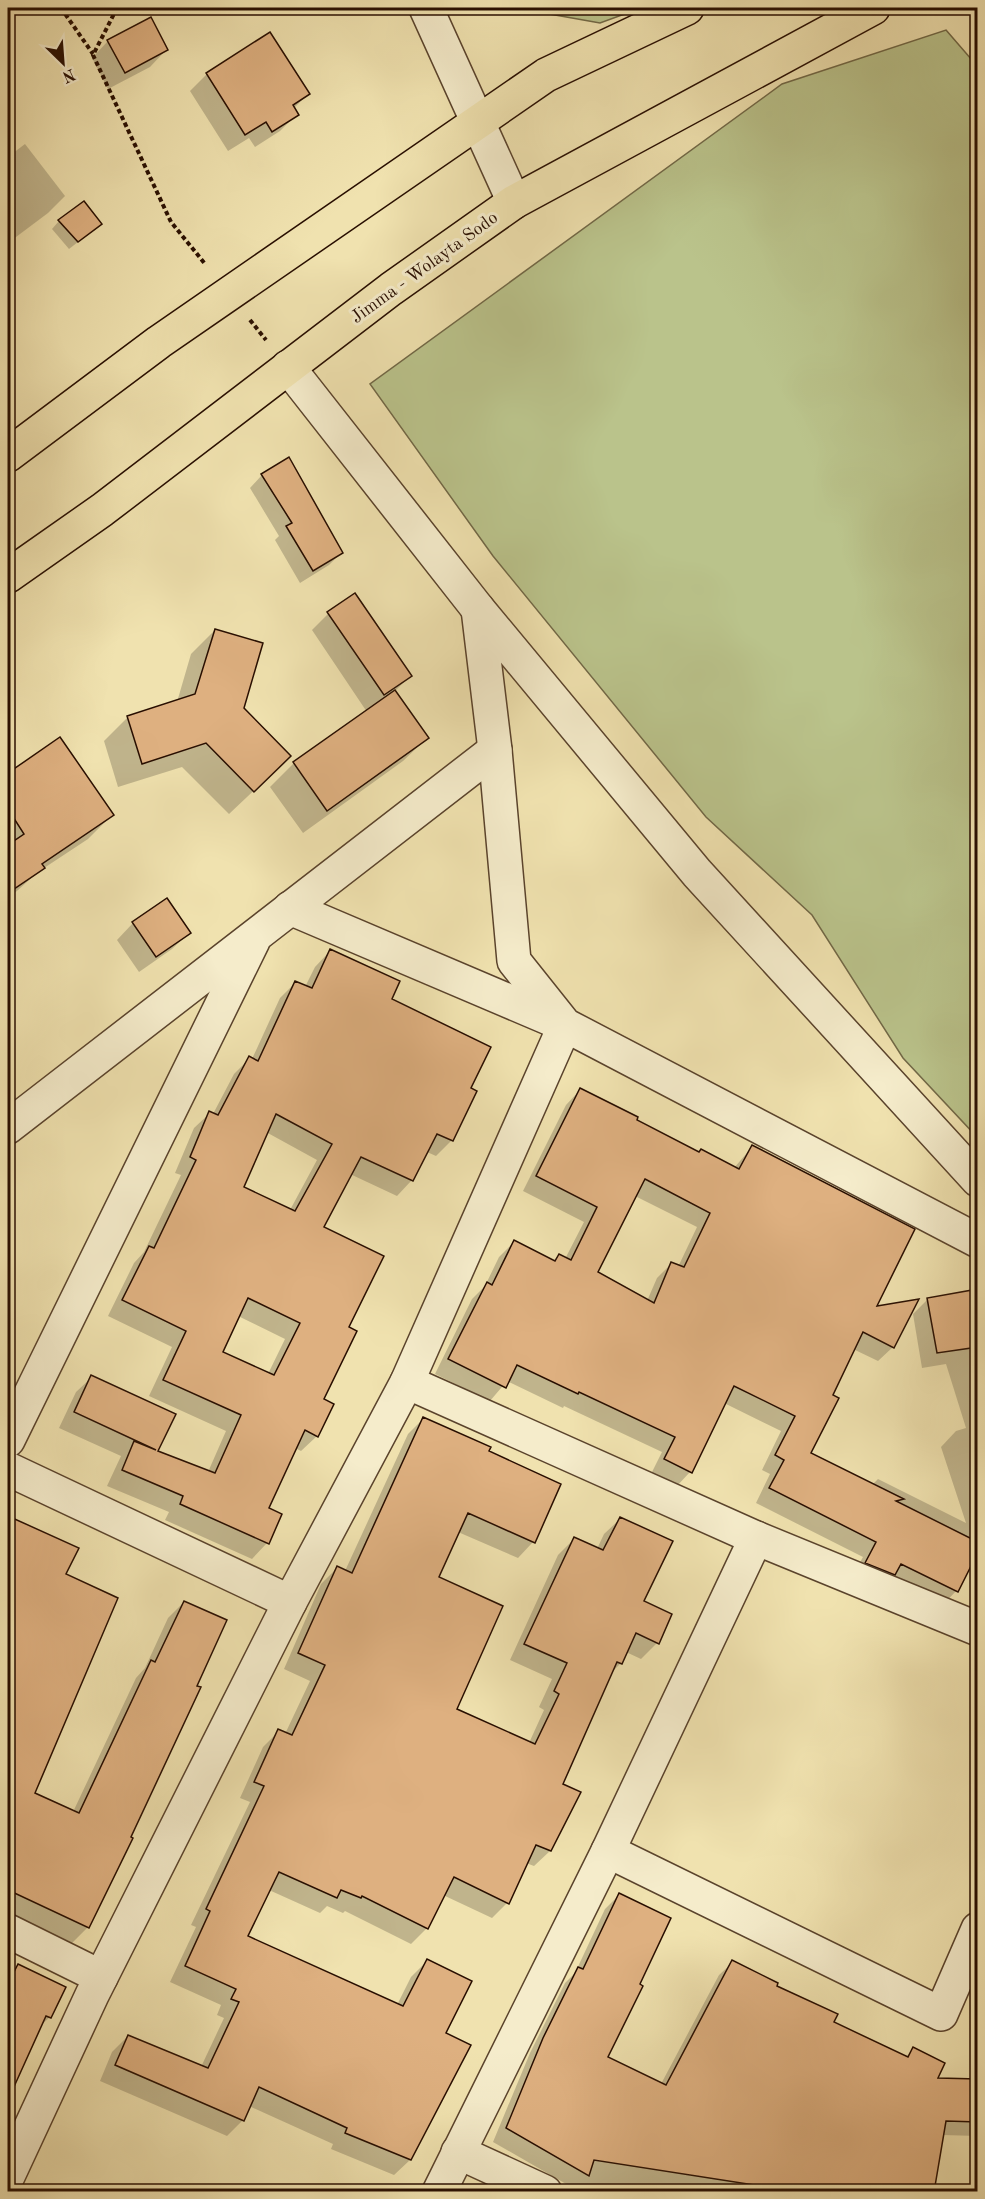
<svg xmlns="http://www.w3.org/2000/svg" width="985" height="2199" viewBox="0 0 985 2199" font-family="'Old Standard TT',serif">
<rect width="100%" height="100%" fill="#f0e2af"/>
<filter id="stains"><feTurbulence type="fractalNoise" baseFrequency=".00333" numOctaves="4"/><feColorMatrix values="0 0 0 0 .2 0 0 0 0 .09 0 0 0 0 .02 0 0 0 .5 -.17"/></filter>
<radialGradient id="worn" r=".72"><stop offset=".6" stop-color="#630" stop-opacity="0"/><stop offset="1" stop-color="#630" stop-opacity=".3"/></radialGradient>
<g fill="#bac38b" stroke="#716846" stroke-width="1.5">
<polygon points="540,8 641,8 600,23 544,13"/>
<polygon points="946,30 978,67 977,1137 903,1058 812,915 706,817 493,556 370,384 782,84"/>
</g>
<g fill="#0003" fill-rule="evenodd">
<polygon points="270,34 308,94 293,109 297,114 280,131 255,147 249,138 228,151 190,91 207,74"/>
<polygon points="108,41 166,50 150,67 108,89 92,58"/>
<polygon points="25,144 65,196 48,213 8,243 8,157"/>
<polygon points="59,221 92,231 69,249 52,229"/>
<polygon points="262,475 341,553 329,565 300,583 275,540 279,536 250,488"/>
<polygon points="355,595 410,676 395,691 427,738 403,761 303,833 270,787 294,763 367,712 312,630 328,614"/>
<polygon points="215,630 265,780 229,814 182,767 118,787 104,741 128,717 177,702 191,654"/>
<polygon points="60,739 112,815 88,839 38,872 8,899 8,776"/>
<polygon points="133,923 189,933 172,949 139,972 117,940"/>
<path d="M 330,951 L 390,1000 L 469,1088 L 452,1140 L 436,1156 L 427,1152 L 412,1180 L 397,1196 L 350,1174 L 322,1228 L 347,1328 L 322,1400 L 317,1436 L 301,1451 L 295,1448 L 267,1508 L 267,1543 L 252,1559 L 165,1520 L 169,1512 L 107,1486 L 121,1456 L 59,1428 L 76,1392 L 92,1377 L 174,1415 L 156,1452 L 208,1472 L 226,1431 L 149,1396 L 172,1347 L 108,1316 L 134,1263 L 144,1252 L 181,1175 L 175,1173 L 194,1128 L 210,1113 L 213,1114 L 234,1074 L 250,1058 L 252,1059 L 280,998 L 296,982 L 305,987 L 315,967 ZM 266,1132 L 317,1160 L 290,1210 L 242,1188 ZM 238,1316 L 285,1339 L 268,1374 L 221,1352 Z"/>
<path d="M 580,1090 L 698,1154 L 734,1168 L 752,1147 L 874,1308 L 893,1347 L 878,1361 L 853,1349 L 831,1396 L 809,1453 L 872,1485 L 878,1479 L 966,1523 L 941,1447 L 956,1431 L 966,1428 L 946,1364 L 922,1368 L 913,1314 L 928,1299 L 978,1290 L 978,1549 L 956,1591 L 942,1606 L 852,1577 L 863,1557 L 756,1503 L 770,1474 L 762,1470 L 781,1431 L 724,1403 L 690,1472 L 676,1487 L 651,1474 L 662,1452 L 564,1406 L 563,1408 L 507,1381 L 490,1401 L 435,1374 L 472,1299 L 485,1286 L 499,1257 L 514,1242 L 553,1261 L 559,1255 L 565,1259 L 584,1222 L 523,1191 L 566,1105 ZM 635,1196 L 697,1227 L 678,1267 L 671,1264 L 657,1278 L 647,1301 L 596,1273 Z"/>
<polygon points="8,1325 14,1328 8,1341"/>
<polygon points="424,1418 487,1452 560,1485 533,1542 518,1558 458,1532 437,1578 455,1710 529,1743 544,1710 539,1707 552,1679 510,1660 558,1555 574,1539 597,1549 604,1534 620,1519 642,1602 657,1643 641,1659 626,1652 621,1663 611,1673 561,1785 550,1851 534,1866 526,1863 507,1903 492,1918 443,1895 427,1928 411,1944 345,1911 343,1913 327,1906 320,1913 269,1890 246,1937 397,2005 411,1977 427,1961 444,2033 410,2160 394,2175 331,2149 333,2144 249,2106 243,2120 227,2136 100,2081 112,2052 128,2036 201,2067 224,2018 217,2015 221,2005 170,1982 196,1927 191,1925 250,1802 240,1798 263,1747 279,1731 285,1734 310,1681 284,1669 321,1584 337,1568 345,1571 408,1434"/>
<polygon points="8,1516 77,1549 64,1574 33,1794 73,1812 136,1678 145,1668 168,1618 184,1602 129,1838 131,1839 87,1928 72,1943 8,1912"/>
<polygon points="619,1895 606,2058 661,2084 719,1975 733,1962 832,2023 905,2058 913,2049 936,2079 978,2081 978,2136 942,2135 933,2186 950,2192 580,2192 493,2142 530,2053 565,1983 575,1973 605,1909"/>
<polygon points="18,1965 50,2017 39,2027 10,2077 8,1976"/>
<polygon points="374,2185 388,2192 368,2192"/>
</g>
<g fill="#deb080" stroke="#280e00" stroke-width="1.5" fill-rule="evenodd">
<polygon points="151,17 168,50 125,73 107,40"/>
<polygon points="270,32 310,94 293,105 299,115 272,132 266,122 245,135 206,73"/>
<polygon points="84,201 102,224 78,242 58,220"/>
<polygon points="289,457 343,553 313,571 286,526 292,523 261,474"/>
<polygon points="355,593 412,676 384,695 327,612"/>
<polygon points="215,629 263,643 244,708 291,756 254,792 206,743 142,764 127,716 195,694"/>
<polygon points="395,690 429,738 327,811 293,762"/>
<polygon points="60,737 114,815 42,864 45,868 8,893 8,845 24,834 8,809 8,773"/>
<polygon points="167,898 191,933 156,957 132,922"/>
<path d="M 330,949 L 400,981 L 392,999 L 491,1047 L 471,1088 L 477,1091 L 453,1141 L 437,1134 L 413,1181 L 361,1157 L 324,1227 L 384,1256 L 349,1327 L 357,1331 L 324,1399 L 334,1404 L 318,1437 L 305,1430 L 269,1508 L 282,1514 L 269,1544 L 180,1504 L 183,1496 L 122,1470 L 134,1441 L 156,1450 L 74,1412 L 91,1375 L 176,1414 L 158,1451 L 215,1473 L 241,1415 L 163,1380 L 186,1331 L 122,1300 L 149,1246 L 154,1248 L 196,1160 L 190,1157 L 209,1111 L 218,1115 L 249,1056 L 258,1061 L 295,981 L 312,988 ZM 276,1114 L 332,1144 L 295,1211 L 244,1187 ZM 248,1298 L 300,1323 L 274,1375 L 223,1352 Z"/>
<path d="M 580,1088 L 638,1117 L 637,1120 L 699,1152 L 701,1149 L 739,1169 L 752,1145 L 915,1229 L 877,1306 L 919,1299 L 894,1348 L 863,1332 L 833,1395 L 839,1398 L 811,1453 L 904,1499 L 896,1501 L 978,1542 L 978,1552 L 958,1592 L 901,1564 L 895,1575 L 865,1563 L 876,1542 L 769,1488 L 784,1460 L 775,1455 L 795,1416 L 734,1386 L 692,1473 L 664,1459 L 675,1437 L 579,1392 L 578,1394 L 517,1365 L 506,1388 L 448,1359 L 487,1282 L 492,1285 L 514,1240 L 555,1261 L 559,1254 L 571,1260 L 597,1207 L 536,1176 ZM 645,1179 L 710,1213 L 684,1267 L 671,1262 L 654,1303 L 598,1272 Z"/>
<polygon points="978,1289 978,1347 937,1353 927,1298"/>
<polygon points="423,1417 491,1447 489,1451 561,1484 535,1543 468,1513 439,1577 503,1606 457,1709 535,1744 559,1694 554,1691 567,1663 524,1644 574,1537 603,1550 620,1517 673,1541 644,1601 672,1614 659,1644 636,1633 622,1664 617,1662 563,1784 581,1792 551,1851 536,1845 509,1904 454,1877 428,1929 362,1896 361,1898 341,1890 337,1898 279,1872 248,1936 403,2006 427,1959 472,1981 446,2033 471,2045 411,2160 345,2133 347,2128 259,2087 244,2121 115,2065 128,2035 208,2068 239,2002 231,1999 236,1989 185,1966 210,1911 206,1909 264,1786 254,1782 278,1729 292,1735 325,1665 298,1653 337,1566 352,1573"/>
<polygon points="8,1516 79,1548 66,1574 118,1598 35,1793 79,1813 151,1660 155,1662 184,1601 227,1620 197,1686 201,1687 131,1837 133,1838 89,1928 8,1890"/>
<polygon points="619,1893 671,1918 640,1984 643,1986 608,2057 666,2085 732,1960 778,1983 777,1986 838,2014 834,2022 908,2057 913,2047 945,2063 938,2078 978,2079 978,2122 946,2121 934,2192 799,2192 594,2160 589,2176 506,2128 543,2038 578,1967 583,1969"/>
<polygon points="18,1964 66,1987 51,2018 46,2016 8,2100 8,1984"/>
</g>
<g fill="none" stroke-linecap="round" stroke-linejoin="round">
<g stroke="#5a432c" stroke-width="36">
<g id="minor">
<polyline points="426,8 514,202"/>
<polyline points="288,367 478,609 697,873 978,1180"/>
<polyline points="478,609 495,750 514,961 565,1025 978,1241"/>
<polyline points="8,1127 495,750"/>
<polyline points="407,1382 756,1538 978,1629"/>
<polyline points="8,1440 253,941"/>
<polyline points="8,1469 290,1602"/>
<polyline points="608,1851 941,2014 978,1929"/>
<polyline points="8,1931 101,1977"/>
<polyline points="458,2152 545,2192"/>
<polyline points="8,2176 92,1995 290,1602 407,1382 565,1025 290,908"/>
<polyline points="439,2192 608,1851 756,1538"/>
</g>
</g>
<g stroke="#280e00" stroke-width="36">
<g id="highway">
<polyline points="8,455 159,342 546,75 687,8"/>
<polyline points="8,576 102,510 391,289 514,202 873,8"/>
</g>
</g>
<g stroke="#280e00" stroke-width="4" stroke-dasharray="4.5 3" stroke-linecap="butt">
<polyline points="61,8 93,54"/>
<polyline points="117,8 93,55 171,222 206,265"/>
<polyline points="250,320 266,340"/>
</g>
<use href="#minor" stroke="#f5eccb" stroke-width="33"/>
<use href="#highway" stroke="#f0e2af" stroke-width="33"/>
</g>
<g text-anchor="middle" stroke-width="6" stroke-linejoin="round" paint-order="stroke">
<g font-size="18" fill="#280e00" stroke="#f5eccb">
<text transform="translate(424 267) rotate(-36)" y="6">Jimma - Wolayta Sodo</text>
</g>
</g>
<rect width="985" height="2199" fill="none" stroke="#f0e2af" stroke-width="30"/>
<rect x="9" y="9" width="967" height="2181" fill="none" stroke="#280e00" stroke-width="3"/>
<rect x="15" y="15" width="955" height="2169" fill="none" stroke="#280e00" stroke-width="1.5"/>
<g transform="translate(63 63) rotate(155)" stroke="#f5eccb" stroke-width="4.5" paint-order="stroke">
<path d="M0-4.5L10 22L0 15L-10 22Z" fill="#280e00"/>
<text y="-9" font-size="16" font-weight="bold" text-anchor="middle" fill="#280e00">N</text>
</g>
<rect width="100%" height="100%" filter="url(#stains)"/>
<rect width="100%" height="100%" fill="url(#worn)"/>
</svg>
